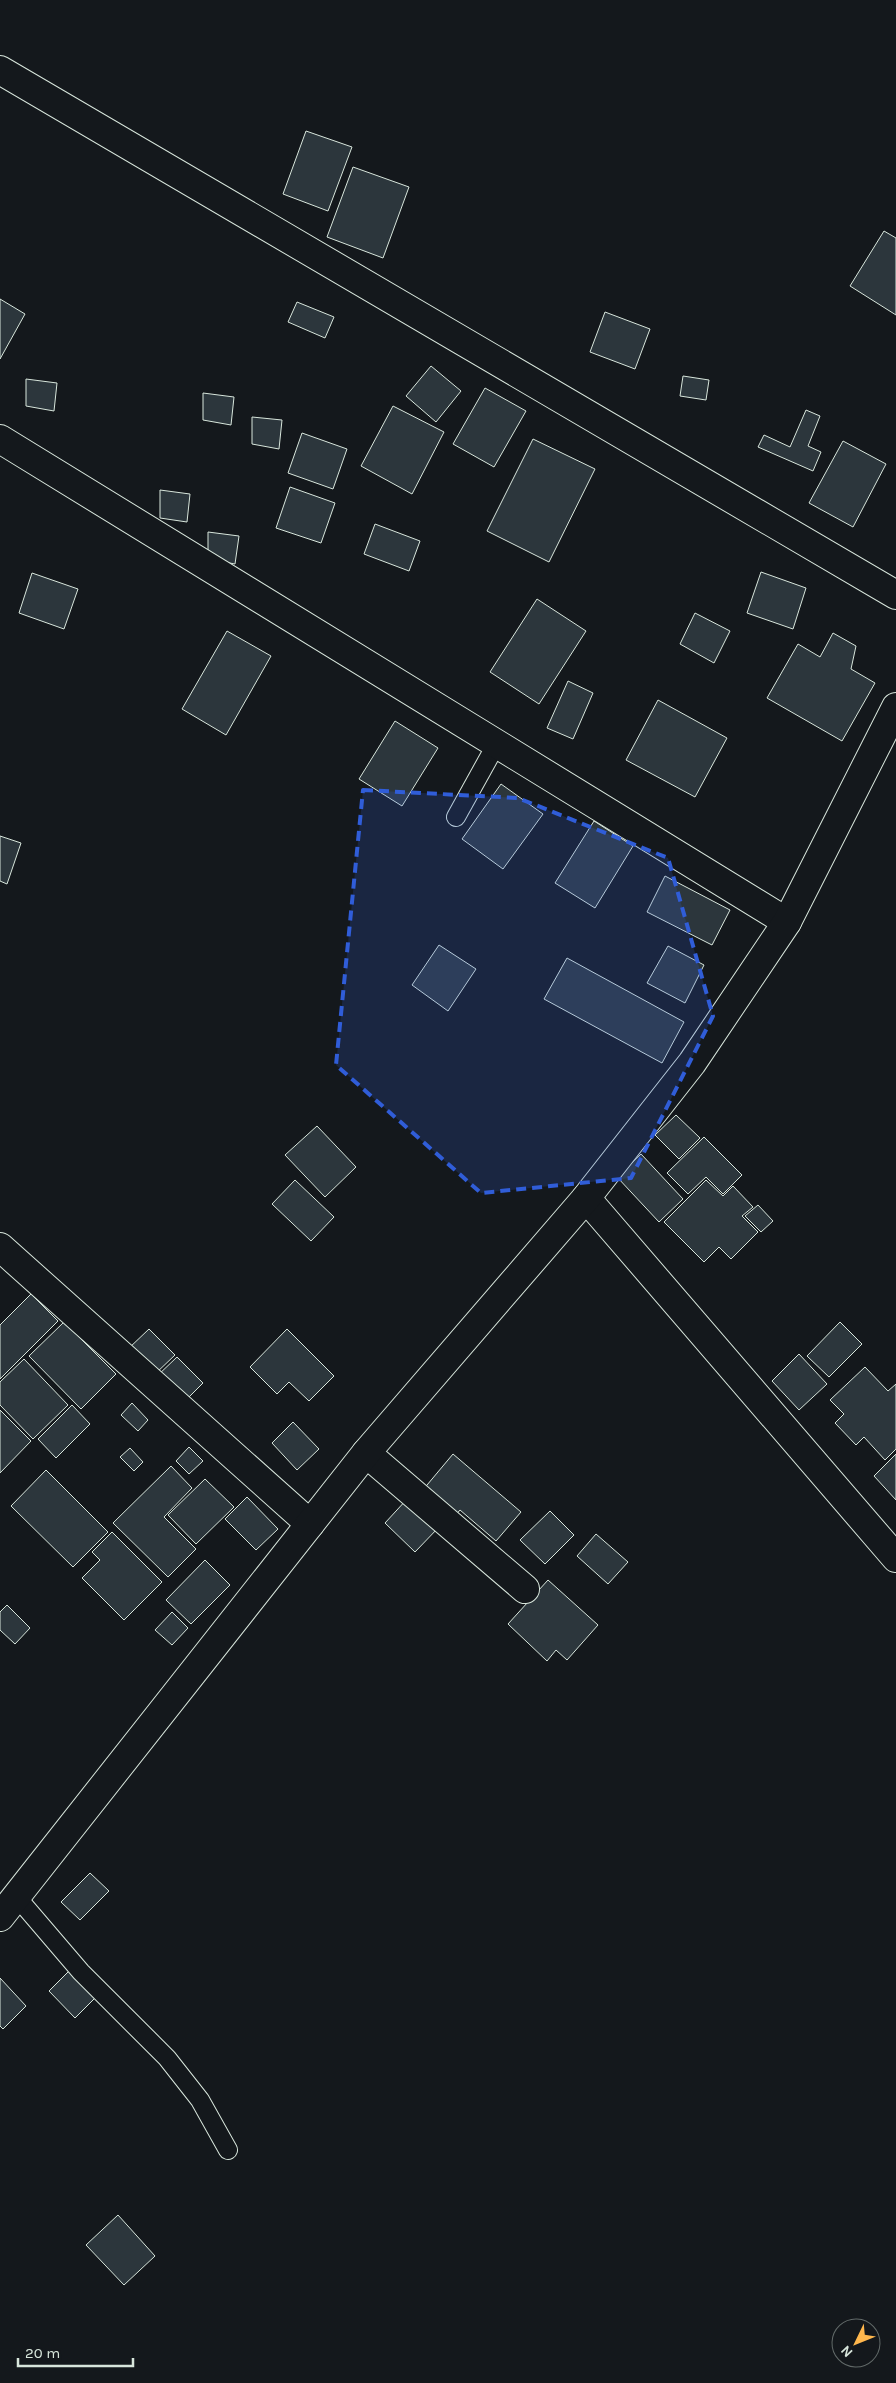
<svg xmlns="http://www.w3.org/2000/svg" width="896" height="2383" viewBox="0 0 896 2383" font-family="Karla,sans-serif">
<rect width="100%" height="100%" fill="#14181c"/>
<g fill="#2c363c" stroke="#d8e6dc">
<polygon points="306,131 352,147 328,211 283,194"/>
<polygon points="353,167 409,187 383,258 327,237"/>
<polygon points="884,231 896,238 896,315 850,286"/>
<polygon points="0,299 25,314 0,359"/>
<polygon points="297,302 334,317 325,338 288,322"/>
<polygon points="605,312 650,329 635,369 590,352"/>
<polygon points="431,366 461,391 436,422 406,396"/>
<polygon points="683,376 709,380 706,400 680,396"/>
<polygon points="26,379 57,383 54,411 26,406"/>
<polygon points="485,388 526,411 494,467 453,444"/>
<polygon points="203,393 234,397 231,425 203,420"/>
<polygon points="393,406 444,432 412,494 361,466"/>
<polygon points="806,410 820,416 808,446 821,452 813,471 758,447 764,435 790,447"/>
<polygon points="252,417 282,420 279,449 252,444"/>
<polygon points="302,433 347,449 333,489 288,473"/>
<polygon points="533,439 595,469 549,562 487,531"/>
<polygon points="843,441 886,464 853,527 809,503"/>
<polygon points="290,487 335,503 321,543 276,528"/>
<polygon points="160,490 190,494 187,522 160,518"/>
<polygon points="375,524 420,541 409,571 364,554"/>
<polygon points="208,532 239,536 235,564 208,559"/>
<polygon points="761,572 806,588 793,629 747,613"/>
<polygon points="32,573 78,589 64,629 19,613"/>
<polygon points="537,599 586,631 539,704 490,672"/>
<polygon points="695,613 730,631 714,663 680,644"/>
<polygon points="227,631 271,656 226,735 182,709"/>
<polygon points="833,633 856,646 851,669 875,683 842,741 767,698 798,644 820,657"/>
<polygon points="568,681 593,693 573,739 547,728"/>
<polygon points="658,700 727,738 695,797 626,760"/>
<polygon points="395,721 438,748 402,806 359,779"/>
<polygon points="501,784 543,814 503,869 462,839"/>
<polygon points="594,821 633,846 595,908 555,883"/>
<polygon points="0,836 21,843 7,884 0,881"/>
<polygon points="665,876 730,910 712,945 647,912"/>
<polygon points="439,945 476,969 448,1011 412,985"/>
<polygon points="668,946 704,965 685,1003 647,983"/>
<polygon points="567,958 684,1022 662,1063 544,999"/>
<polygon points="676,1115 700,1138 679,1159 655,1135"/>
<polygon points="317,1126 356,1167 325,1197 285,1155"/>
<polygon points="704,1137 742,1175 723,1194 706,1177 688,1194 667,1173"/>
<polygon points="641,1154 683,1199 659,1222 617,1177"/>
<polygon points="295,1180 334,1217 311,1241 272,1204"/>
<polygon points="706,1180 723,1196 733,1186 753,1207 742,1216 758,1232 731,1259 719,1247 704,1262 664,1222"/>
<polygon points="758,1205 773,1221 761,1232 745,1216"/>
<polygon points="31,1294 58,1321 0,1379 0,1325"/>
<polygon points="64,1322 116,1374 81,1409 29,1356"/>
<polygon points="840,1322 862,1344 829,1377 807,1356"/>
<polygon points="149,1329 175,1355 154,1375 128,1349"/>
<polygon points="287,1329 334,1376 309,1401 289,1382 277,1394 250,1367"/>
<polygon points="799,1354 827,1384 799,1410 772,1381"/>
<polygon points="177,1357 203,1383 183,1403 156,1377"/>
<polygon points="24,1359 68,1405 33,1439 0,1405 0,1382"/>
<polygon points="865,1367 888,1391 896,1384 896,1449 885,1460 864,1437 856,1445 835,1423 844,1414 830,1400"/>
<polygon points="132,1403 148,1420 138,1431 121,1415"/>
<polygon points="72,1405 90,1424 56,1458 38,1439"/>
<polygon points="0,1410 31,1441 0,1473"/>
<polygon points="293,1422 319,1449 297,1470 272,1443"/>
<polygon points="189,1447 203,1461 189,1474 176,1461"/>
<polygon points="130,1448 143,1462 134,1471 120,1457"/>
<polygon points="453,1454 521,1512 496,1541 460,1510 454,1517 422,1491"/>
<polygon points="896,1454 896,1500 874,1476"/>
<polygon points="171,1466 192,1488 164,1517 196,1549 168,1577 113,1523"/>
<polygon points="46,1470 108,1532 73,1567 11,1506"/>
<polygon points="205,1479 234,1507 196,1544 168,1515"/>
<polygon points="247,1497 278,1529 256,1550 225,1519"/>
<polygon points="408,1498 439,1527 415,1552 385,1523"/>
<polygon points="550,1511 574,1535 545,1564 520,1540"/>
<polygon points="112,1532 162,1582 124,1620 82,1578 100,1560 92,1552"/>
<polygon points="596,1534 628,1562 608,1584 577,1556"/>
<polygon points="205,1560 230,1585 191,1624 166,1600"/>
<polygon points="548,1580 598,1625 567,1660 556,1650 547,1661 508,1624"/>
<polygon points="7,1605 30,1628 15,1644 0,1630 0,1612"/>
<polygon points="172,1612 188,1628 172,1645 155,1630"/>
<polygon points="90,1873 109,1891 80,1920 61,1902"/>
<polygon points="70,1970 96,1997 75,2018 49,1991"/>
<polygon points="0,1978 26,2006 3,2029 0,2026"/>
<polygon points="118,2215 155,2256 124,2285 86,2245"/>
</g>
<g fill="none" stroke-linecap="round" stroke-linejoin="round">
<g stroke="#d8e6dc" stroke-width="20">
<g id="service">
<polyline points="456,817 497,743"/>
<polyline points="16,1896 81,1972 167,2058 200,2100 228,2150"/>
</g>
</g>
<g stroke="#d8e6dc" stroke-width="30">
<g id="minor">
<polyline points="0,70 896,595"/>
<polyline points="0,439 787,922"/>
<polyline points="586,1198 896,1558"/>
<polyline points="0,1247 310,1524"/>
<polyline points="366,1453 525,1589"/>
<polyline points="0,1917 366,1453 586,1198 692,1063 787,922 896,707"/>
</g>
</g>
<use href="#service" stroke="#14181c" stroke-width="18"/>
<use href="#minor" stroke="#14181c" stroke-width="28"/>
</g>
<path fill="#305dd8" fill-opacity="0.2" stroke="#305dd8" stroke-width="4" stroke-dasharray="10 6" stroke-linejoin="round" d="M 363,790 L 518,798 L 668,858 L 713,1016 L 631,1178 L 481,1193 L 336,1065 Z"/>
<g transform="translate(856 2343) rotate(227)"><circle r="24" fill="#14181c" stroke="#626a69"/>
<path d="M0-4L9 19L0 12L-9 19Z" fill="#ffb74d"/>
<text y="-8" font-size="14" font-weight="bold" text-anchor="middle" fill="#d8e6dc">N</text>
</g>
<path d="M18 2358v8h115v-8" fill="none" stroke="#d8e6dc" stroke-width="2.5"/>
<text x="25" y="2358" font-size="15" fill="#d8e6dc" stroke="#14181c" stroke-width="4" paint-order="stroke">20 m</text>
</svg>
